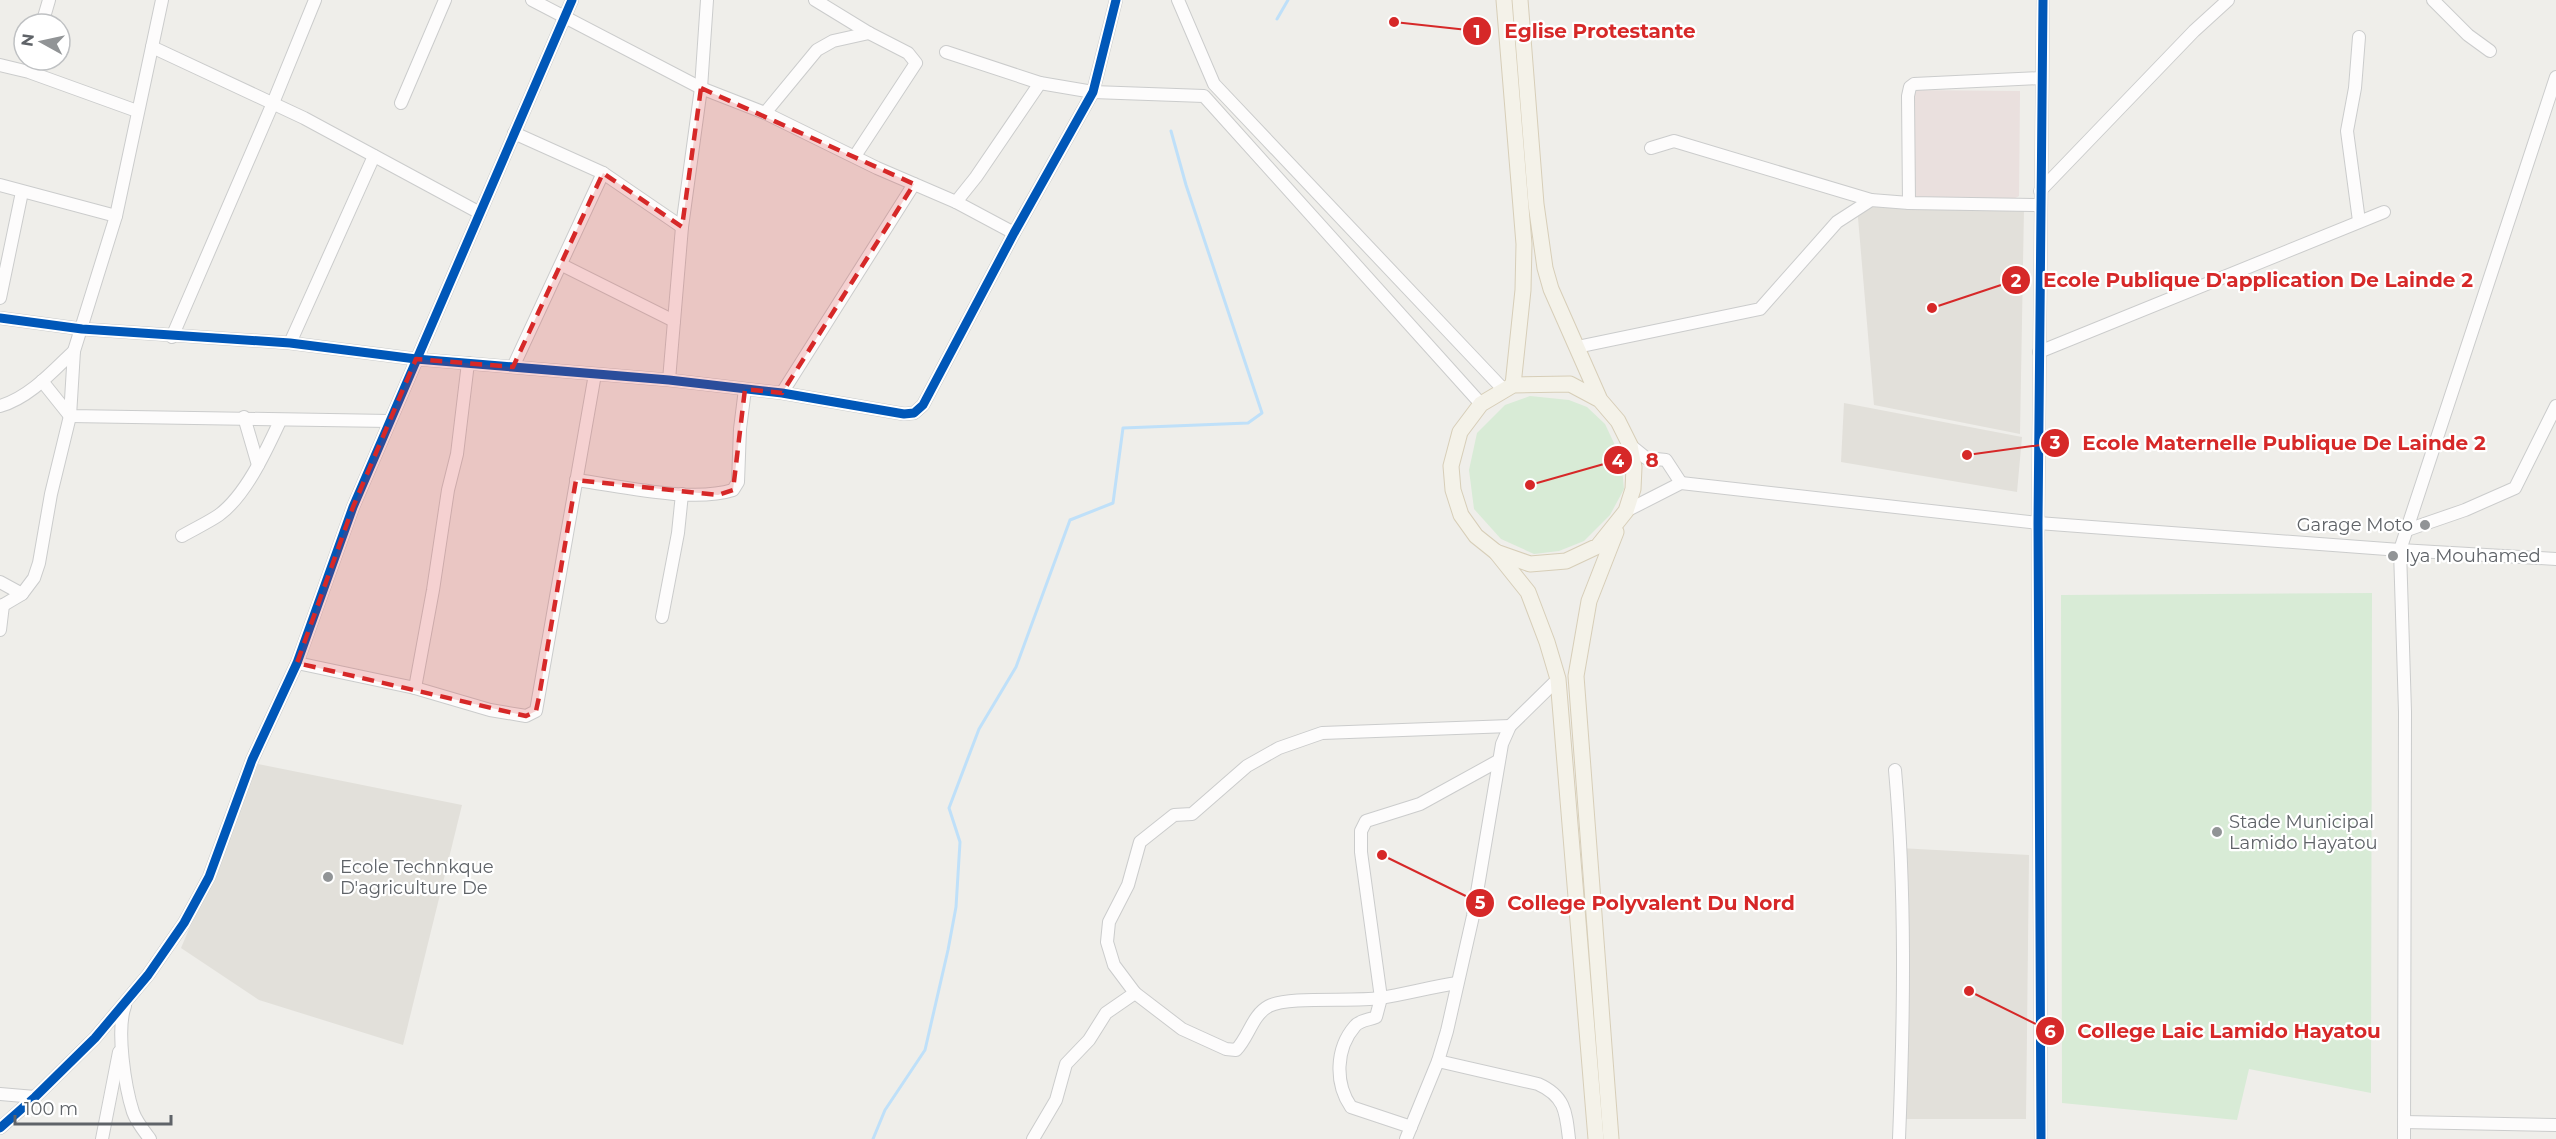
<svg xmlns="http://www.w3.org/2000/svg" width="2556" height="1139" viewBox="0 0 2556 1139" font-family="Montserrat,sans-serif">
<rect width="100%" height="100%" fill="#efeeea"/>
<g fill="#e2e0da">
<polygon points="1857,206 2024,207 2020,434 1874,405"/>
<polygon points="1844,403 2022,437 2017,492 1841,462"/>
<polygon points="258,764 462,805 403,1045 259,1000 181,948"/>
<polygon points="1899,848 2029,855 2026,1119 1898,1119"/>
</g>
<polygon fill="#eae0de" points="1911,90 2020,91 2019,196 2010,201 1913,200"/>
<g fill="#d8ebd6">
<polygon points="1530,396 1569,400 1587,407 1605,424 1621,458 1624,489 1610,515 1584,541 1559,551 1534,554 1501,539 1474,509 1469,470 1477,433 1505,405"/>
<polygon points="2372,593 2371,1093 2249,1069 2237,1120 2062,1103 2061,595"/>
</g>
<g fill="none" stroke-linecap="round" stroke-linejoin="round">
<g stroke="#bfe0f9" stroke-width="3">
<polyline points="1277,19 1288,0"/>
<polyline points="873,1139 885,1110 925,1050 948,950 956,907 960,842 949,808 979,729 1016,667 1070,520 1113,503 1123,428 1248,423 1262,413 1186,185 1171,131"/>
</g>
<g stroke="#cbcccc" stroke-width="14">
<g id="minor">
<polyline points="532,0 701,88 765,113 877,168 956,202 976,177 1040,83"/>
<polyline points="815,0 869,33 908,53 916,63 855,156"/>
<polyline points="1178,0 1214,84 1503,389"/>
<polyline points="2433,0 2468,35 2490,51"/>
<polyline points="42,24 49,0"/>
<polyline points="152,47 304,118 480,213"/>
<polyline points="946,52 1040,83 1093,92 1204,96 1481,404"/>
<polyline points="0,65 29,72 137,111"/>
<polyline points="401,103 445,0"/>
<polyline points="765,113 817,50 833,41 869,33"/>
<polyline points="514,133 603,173 682,227"/>
<polyline points="1651,148 1674,141 1871,200"/>
<polyline points="0,185 116,216"/>
<polyline points="2040,191 2194,31 2228,0"/>
<polyline points="956,202 1014,233"/>
<polyline points="1909,203 1908,96 1910,87 1914,84 2041,78"/>
<polyline points="2359,221 2347,131 2355,88 2359,37"/>
<polyline points="562,265 674,321"/>
<polyline points="0,298 22,192"/>
<polyline points="0,318 82,329 290,343 416,359 669,380 782,393 904,414 914,413 923,405 1014,233 1093,92 1116,0"/>
<polyline points="172,337 273,103 315,0"/>
<polyline points="290,343 374,156"/>
<polyline points="1577,347 1760,309 1837,222 1871,200 1909,203 2040,205"/>
<polyline points="2039,352 2384,212"/>
<polyline points="513,367 603,173"/>
<polyline points="669,380 682,227 701,88 707,0"/>
<polyline points="42,381 70,416 390,421"/>
<polyline points="782,393 914,184"/>
<path d="M 0,406 C 29,398 53,371 74,351"/>
<polyline points="244,417 258,465"/>
<polyline points="1630,445 1646,458 1666,460 1681,483"/>
<path d="M 576,480 C 621,486 692,503 733,490 L 738,482 L 740,429 L 745,389"/>
<polyline points="1626,511 1681,483 2038,523 2400,550 2556,559"/>
<polyline points="2407,530 2465,510 2515,488 2556,406"/>
<path d="M 182,536 C 194,529 207,523 219,515 C 246,495 266,451 280,421"/>
<polyline points="0,582 22,594"/>
<polyline points="0,607 22,594 34,578 39,563 51,494 70,416 74,351 116,216 162,0"/>
<polyline points="662,617 678,533 682,494"/>
<polyline points="0,630 3,605"/>
<polyline points="297,663 415,688 490,710 526,716 536,711 595,374"/>
<polyline points="415,688 433,590 448,490 457,454 468,363"/>
<path d="M 1895,770 C 1906,893 1904,1016 1899,1139"/>
<path d="M 1457,983 C 1431,987 1405,994 1380,998 C 1353,1002 1289,996 1269,1006 C 1252,1015 1249,1037 1236,1050 L 1226,1049 L 1182,1029 L 1135,993 L 1114,965 L 1107,942 L 1109,922 L 1128,885 L 1140,842 L 1174,815 L 1192,814 L 1247,766 L 1279,748 L 1322,733 L 1510,726"/>
<path d="M 125,1006 C 116,1030 125,1087 133,1112 C 136,1121 144,1131 150,1139"/>
<path d="M 1438,1061 L 1538,1084 C 1565,1096 1566,1112 1569,1139"/>
<polyline points="0,1094 35,1097"/>
<polyline points="2404,1122 2556,1125"/>
<path d="M 1411,1127 L 1351,1107 C 1335,1084 1335,1049 1355,1026 C 1360,1020 1369,1020 1376,1017 L 1381,998 L 1361,852 L 1361,831 L 1366,821 L 1420,804 L 1498,761"/>
<polyline points="0,1128 35,1097 95,1038 148,975 184,923 209,877 252,760 297,663 353,507 572,0"/>
<polyline points="102,1139 119,1052"/>
<polyline points="1033,1139 1056,1100 1066,1064 1089,1040 1106,1013 1135,993"/>
<polyline points="1406,1139 1438,1061 1447,1031 1473,916 1502,744 1510,726 1558,679"/>
<polyline points="2041,1139 2038,523 2043,0"/>
<polyline points="2404,1139 2405,712 2400,550 2556,77"/>
</g>
</g>
<g stroke="#d7ceb8" stroke-width="17">
<g id="major">
<polyline points="1504,0 1524,244 1523,290 1513,385"/>
<polyline points="1520,0 1536,204 1545,268 1551,289 1600,400 1618,421 1630,445 1634,467 1633,489 1626,511 1598,546 1566,561 1530,564 1496,552 1476,536 1461,515 1453,490 1451,466 1460,432 1481,404 1513,385 1570,384 1600,400"/>
<polyline points="1496,552 1528,592 1547,642 1558,679 1596,1139"/>
<polyline points="1611,1139 1576,676 1589,601 1616,532"/>
</g>
</g>
<use href="#minor" stroke="#fdfcfc" stroke-width="12"/>
<use href="#major" stroke="#f4f2e9" stroke-width="15"/>
<g stroke="#fff" stroke-width="13">
<g id="cycleway">
<polyline points="0,318 82,329 290,343 416,359 669,380 782,393 904,414 914,413 923,405 1014,233 1093,92 1116,0"/>
<polyline points="0,1128 35,1097 95,1038 148,975 184,923 209,877 252,760 297,663 353,507 572,0"/>
<polyline points="2041,1139 2038,523 2043,0"/>
</g>
</g>
<use href="#cycleway" stroke="#0057b8" stroke-width="9"/>
</g>
<path fill="#d62828" fill-opacity="0.2" stroke="#d62828" stroke-width="4.5" stroke-dasharray="12 8" stroke-linejoin="round" d="M 701,88 L 914,184 L 782,393 L 745,389 L 733,490 L 718,495 L 576,480 L 539,697 L 536,711 L 526,716 L 297,663 L 353,507 L 416,359 L 513,367 L 603,173 L 682,227 Z"/>
<g fill="#919496" stroke="#fff" stroke-width="2">
<circle cx="2425" cy="525" r="6"/>
<circle cx="2393" cy="556" r="6"/>
<circle cx="2217" cy="832" r="6"/>
<circle cx="328" cy="877" r="6"/>
</g>
<g text-anchor="middle" stroke-width="4.5" stroke-linejoin="round" paint-order="stroke">
<g font-size="18" fill="#5f6368" stroke="#fff" text-anchor="start">
<text x="2413" y="531" text-anchor="end">Garage Moto</text>
<text x="2405" y="562">Iya Mouhamed</text>
<text x="2229" y="828">Stade Municipal<tspan x="2229" dy="21">Lamido Hayatou</tspan></text>
<text x="340" y="873">Ecole Technkque<tspan x="340" dy="21">D'agriculture De</tspan></text>
</g>
</g>
<path fill="none" stroke="#d62828" stroke-width="2" d="M1394 22L1477 31M1932 308L2016 280M1967 455L2055 443M1530 485L1618 460M1382 855L1480 903M1969 991L2050 1031"/>
<g fill="#d62828" stroke="#fff" stroke-width="2">
<circle cx="1394" cy="22" r="6"/>
<circle cx="1932" cy="308" r="6"/>
<circle cx="1967" cy="455" r="6"/>
<circle cx="1530" cy="485" r="6"/>
<circle cx="1382" cy="855" r="6"/>
<circle cx="1969" cy="991" r="6"/>
<circle cx="1477" cy="31" r="15"/>
<circle cx="2016" cy="280" r="15"/>
<circle cx="2055" cy="443" r="15"/>
<circle cx="1618" cy="460" r="15"/>
<circle cx="1480" cy="903" r="15"/>
<circle cx="2050" cy="1031" r="15"/>
</g>
<g font-size="18" text-anchor="middle" font-weight="bold" fill="#fff">
<text x="1477" y="38">1</text>
<text x="2016" y="287">2</text>
<text x="2055" y="449">3</text>
<text x="1618" y="467">4</text>
<text x="1480" y="909">5</text>
<text x="2050" y="1038">6</text>
</g>
<g font-size="20" text-anchor="middle" font-weight="bold" fill="#d62828" stroke="#fff" stroke-width="4.5" stroke-linejoin="round" paint-order="stroke">
<text x="1600" y="38">Eglise Protestante</text>
<text x="2258" y="287">Ecole Publique D'application De Lainde 2</text>
<text x="2284" y="450">Ecole Maternelle Publique De Lainde 2</text>
<text x="1652" y="467">8</text>
<text x="1651" y="910">College Polyvalent Du Nord</text>
<text x="2229" y="1038">College Laic Lamido Hayatou</text>
</g>
<g transform="translate(42 42) rotate(278)"><circle r="28" fill="#ffffff" stroke="#bfc1c3" stroke-width="1.5"/>
<path d="M0-4.5L10 22L0 15L-10 22Z" fill="#919496"/>
<text y="-9" font-size="16" font-weight="bold" text-anchor="middle" fill="#5f6368">N</text>
</g>
<path d="M15 1115v9h156v-9" fill="none" stroke="#5f6368" stroke-width="3"/>
<text x="24" y="1115" font-size="18" fill="#5f6368" stroke="#ffffff" stroke-width="4.5" paint-order="stroke">100 m</text>
</svg>
